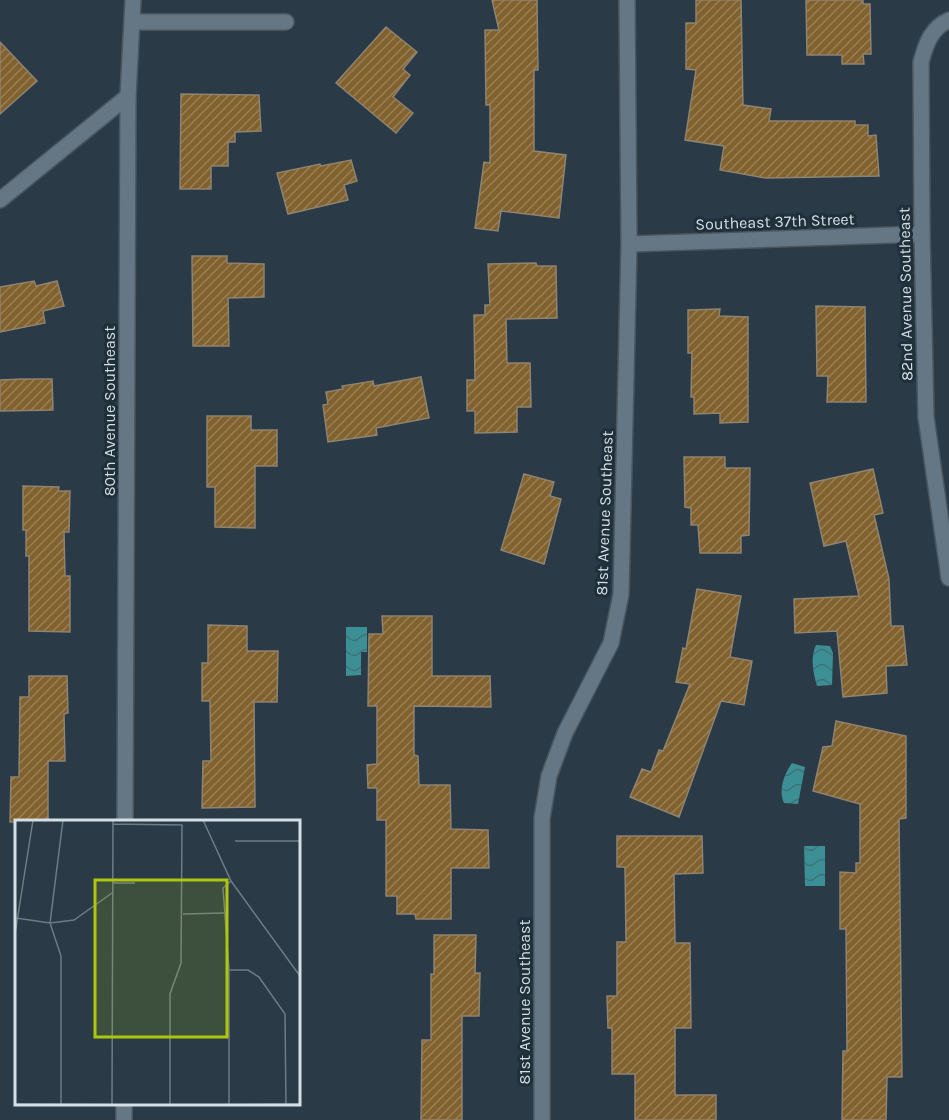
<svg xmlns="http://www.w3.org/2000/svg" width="949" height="1120" viewBox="0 0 949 1120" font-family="Karla,sans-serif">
<defs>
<pattern id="water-waves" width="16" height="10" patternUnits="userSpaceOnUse" patternTransform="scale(1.5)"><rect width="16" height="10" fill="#3c8f95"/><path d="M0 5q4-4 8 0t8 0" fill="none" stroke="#3d7479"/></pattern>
<pattern id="building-hatch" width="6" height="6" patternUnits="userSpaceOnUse" patternTransform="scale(1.5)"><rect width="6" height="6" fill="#81622e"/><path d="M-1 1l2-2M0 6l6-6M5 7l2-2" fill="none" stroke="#987f56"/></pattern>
</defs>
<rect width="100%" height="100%" fill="#2a3a46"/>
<g fill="url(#water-waves)">
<polygon points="346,627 367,627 367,652 361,652 361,675 346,676"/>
<path d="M 816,645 L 830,646 L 833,653 L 832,685 L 817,686 C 813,673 810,657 816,645 Z"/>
<path d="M 792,763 L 805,767 L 798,804 L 784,803 C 778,791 784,774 792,763 Z"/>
<polygon points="804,846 825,846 825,886 805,886"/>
</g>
<g fill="url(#building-hatch)" stroke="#8f8371" stroke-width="1.5">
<polygon points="492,0 537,0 538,70 534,70 534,151 566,155 559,218 501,211 498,231 475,228 484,162 490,163 490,105 486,105 485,30 499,30"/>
<polygon points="696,0 741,0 743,105 771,109 769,121 855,121 855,125 868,125 868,136 876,135 879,176 766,178 720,170 724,146 685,140 696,70 686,69 686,23 696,23"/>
<polygon points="806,0 863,0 863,4 870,4 871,54 863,54 864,64 842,64 842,55 807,55"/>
<polygon points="386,27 417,52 403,69 410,75 393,97 413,113 396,133 336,83"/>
<polygon points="0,42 37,81 0,114"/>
<polygon points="181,94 259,95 261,131 235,132 235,142 228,142 228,166 211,166 211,189 180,189"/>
<polygon points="351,160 357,181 344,185 348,200 288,214 277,173 320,164 321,166"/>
<polygon points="192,256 227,256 227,263 264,264 264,297 228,298 229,346 193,346"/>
<polygon points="536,263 537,266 556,266 557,318 506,319 507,363 530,363 531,407 517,407 517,432 475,433 475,411 467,411 467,380 475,380 474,315 485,315 485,305 490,305 488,264"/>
<polygon points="34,281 36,286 57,281 64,306 43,311 45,323 0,332 0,287"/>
<polygon points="816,306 865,307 866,402 827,402 828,376 817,376"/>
<polygon points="720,309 719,316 748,317 748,422 720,423 720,413 694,414 694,397 691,397 692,353 688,353 688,310"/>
<polygon points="421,377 429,418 376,428 377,435 328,442 323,405 328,404 326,392 343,389 342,386 373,381 374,386"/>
<polygon points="23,379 52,379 53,410 0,411 0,380"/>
<polygon points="207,416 251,416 251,430 277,430 277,466 255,466 255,528 215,527 215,487 207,487"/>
<polygon points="684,457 725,457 725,468 750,468 749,535 741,536 741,553 700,553 698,525 691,525 691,508 685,507"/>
<polygon points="873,469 883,513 874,515 889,579 891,626 903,626 907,665 886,666 887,693 843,697 837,631 795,633 794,599 859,596 846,541 824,546 810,483"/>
<polygon points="524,474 554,482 550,496 561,499 544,564 501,550"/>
<polygon points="23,486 59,487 58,491 70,491 69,532 64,532 65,576 70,576 70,632 29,631 29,556 26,556 26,530 23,530"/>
<polygon points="697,589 741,596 730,657 752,661 744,705 721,701 679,817 630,797 642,769 651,772 659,750 663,751 690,684 676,682 683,648 686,649"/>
<polygon points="382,616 432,616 432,676 490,676 491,707 414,706 414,755 418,756 419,785 450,785 451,829 488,830 489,868 451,868 451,919 416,919 415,914 397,914 397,896 386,896 386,820 377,820 377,788 368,788 367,765 377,764 377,706 368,706 369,634 383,634"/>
<polygon points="208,625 247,626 247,651 278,651 277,702 254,702 255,807 202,808 203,761 211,761 210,701 202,701 202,663 208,663"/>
<polygon points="29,676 67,676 68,713 64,714 65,761 48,761 48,822 10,822 11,777 19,777 20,697 29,697"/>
<polygon points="836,721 906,736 906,818 899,819 902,1077 887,1077 886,1120 842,1120 843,1051 847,1051 846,929 840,929 840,872 856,873 856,863 860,863 860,804 813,791 823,747 832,746"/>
<polygon points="617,836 702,836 703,873 674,874 675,943 690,943 691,1028 675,1028 675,1095 716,1095 716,1120 635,1120 635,1074 612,1074 612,1028 608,1028 607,996 617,996 617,942 626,942 625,867 617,867"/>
<polygon points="434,935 476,935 475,973 480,973 479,1016 462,1016 462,1120 421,1120 422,1040 431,1040 431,974 434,974"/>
</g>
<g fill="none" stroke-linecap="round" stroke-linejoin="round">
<g stroke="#495660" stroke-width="18">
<g id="minor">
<path d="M 949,20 C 931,28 926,44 921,62 L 922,234 L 926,417 L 949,578"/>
<polyline points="133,22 286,22"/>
<polyline points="0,200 128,96"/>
<polyline points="629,244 922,234"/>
<polyline points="125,822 128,96 133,0"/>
<polyline points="124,1120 124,1104"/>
<polyline points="542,1120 542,818 549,776 565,733 611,643 621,594 629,244 627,0"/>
</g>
</g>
<use href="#minor" stroke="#657785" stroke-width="15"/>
</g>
<g text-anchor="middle" stroke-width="6" stroke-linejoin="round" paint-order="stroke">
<g font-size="16" fill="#d5dfe6" stroke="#20303b">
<text transform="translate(775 221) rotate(-2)" y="6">Southeast 37th Street</text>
<text transform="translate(905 294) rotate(-91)" y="6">82nd Avenue Southeast</text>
<text transform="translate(109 411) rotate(-90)" y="6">80th Avenue Southeast</text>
<text transform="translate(604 513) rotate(-88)" y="6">81st Avenue Southeast</text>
<text transform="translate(524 1002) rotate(-90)" y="6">81st Avenue Southeast</text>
</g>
</g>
<g transform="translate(15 820)">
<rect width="285" height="285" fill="#2a3a46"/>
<path fill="none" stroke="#6e7c86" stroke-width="1.5" d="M 188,0 L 216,61 L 285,156M 98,4 L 167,5 L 166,143 L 155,174 L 155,285M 220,21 L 285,21M 98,63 L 120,63M 168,94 L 209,93M 1,98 L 35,103 L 59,100 L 97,73M 0,114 L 18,0M 0,134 L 0,160M 214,150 L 233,150 L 244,157 L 270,194 L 271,285M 0,284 L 141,285M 46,284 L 46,136 L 35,103 L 48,0M 97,285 L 98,0M 176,285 L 285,284M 214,285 L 214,150 L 208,68 L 216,61"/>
<path fill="#aec60c" fill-opacity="0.15" stroke="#aec60c" stroke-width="3" d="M 80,60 L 212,60 L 212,217 L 80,217 Z"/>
<rect width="285" height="285" fill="none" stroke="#d5dfe6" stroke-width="3"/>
</g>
</svg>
